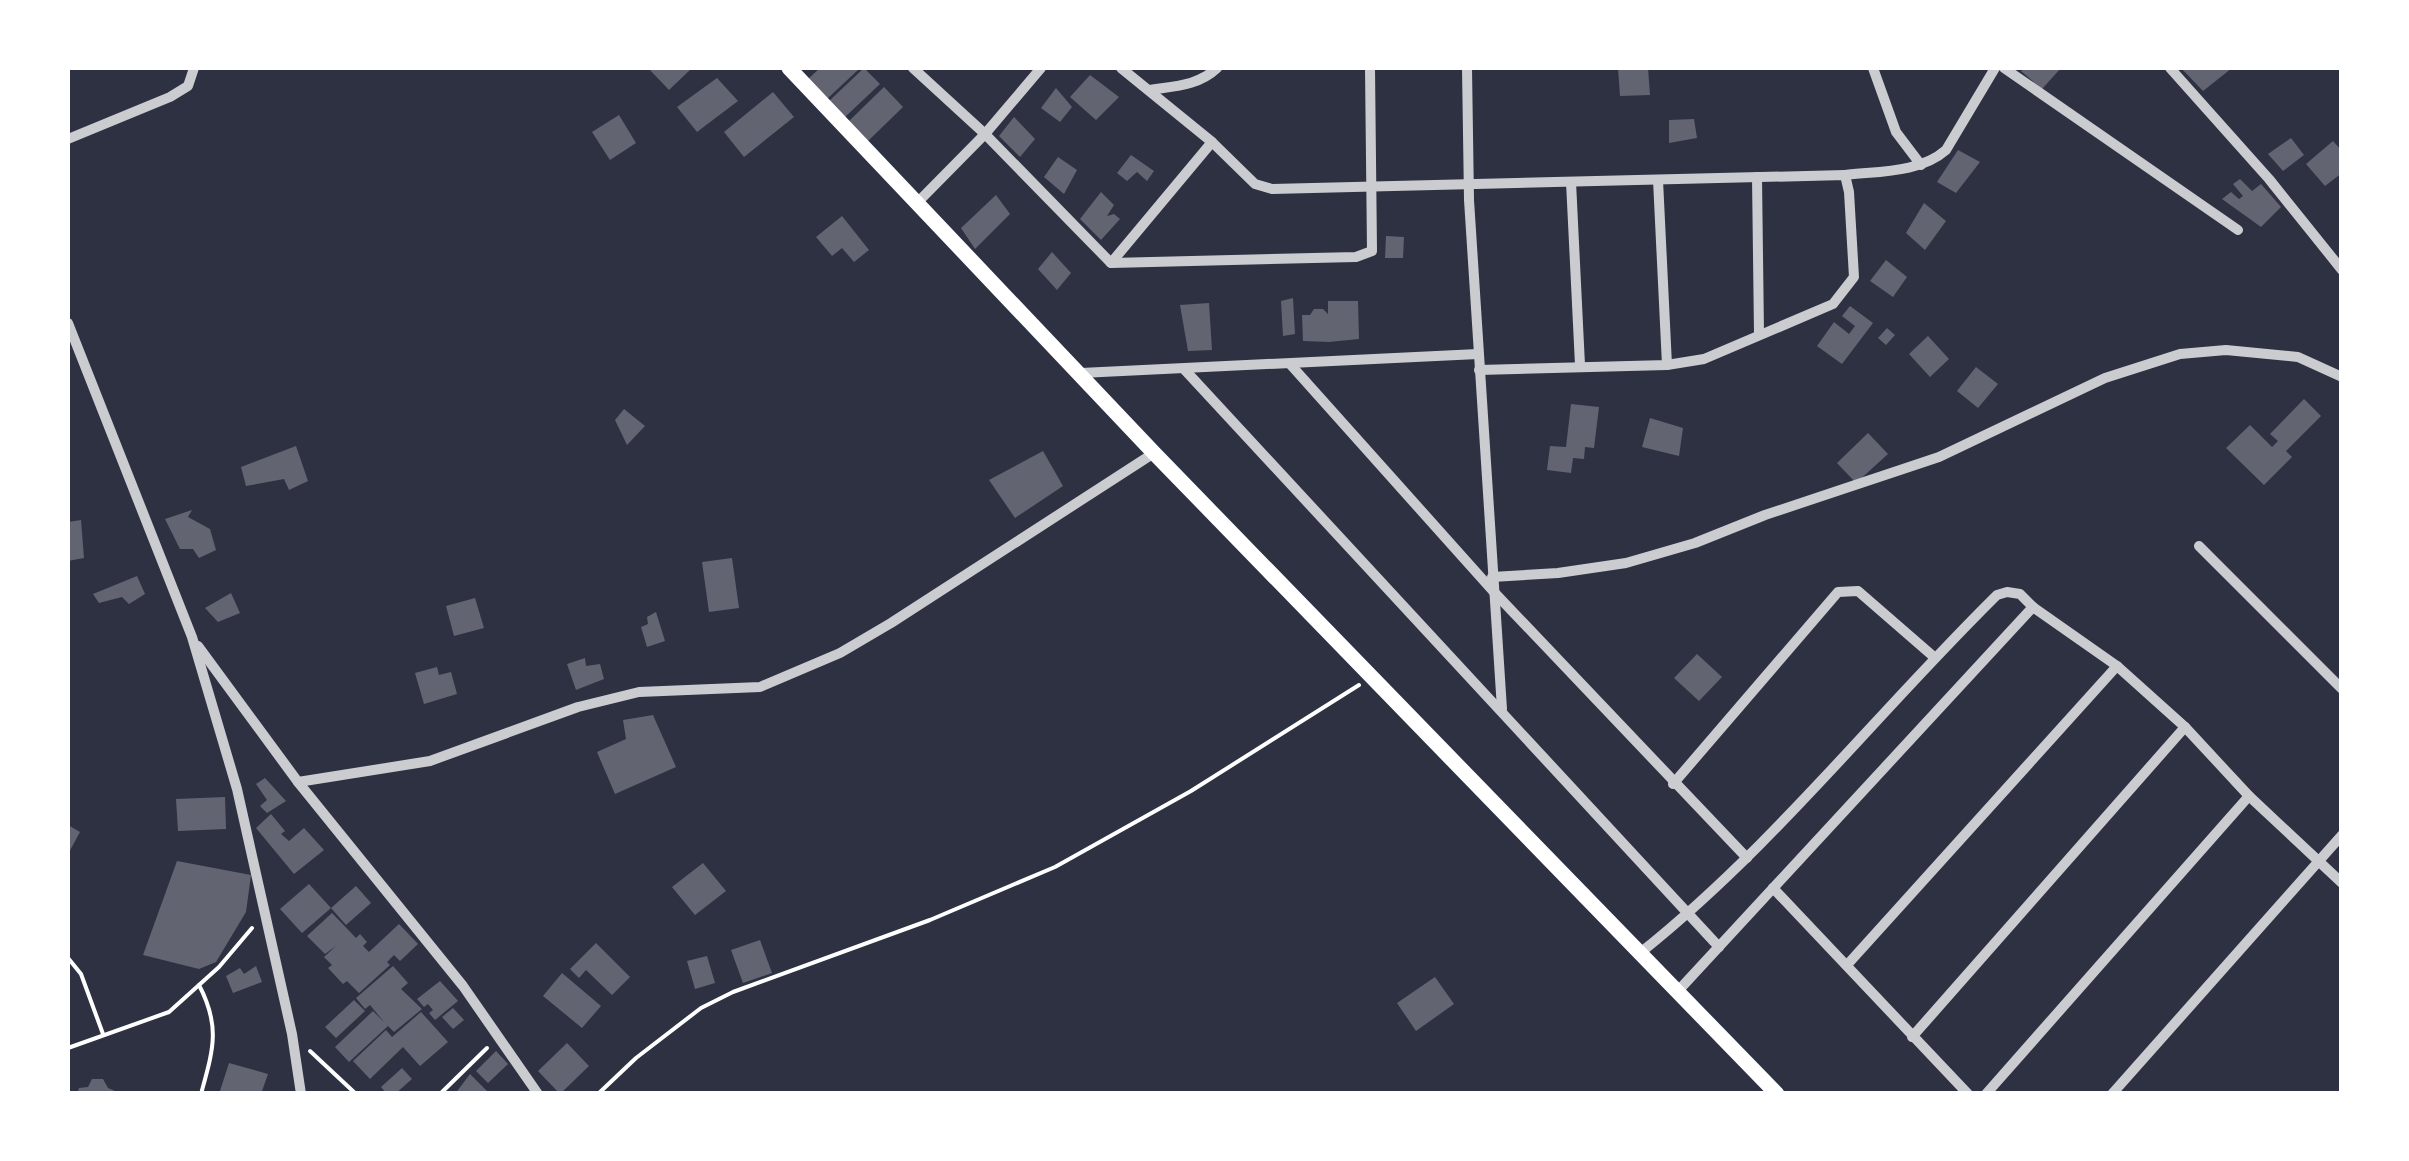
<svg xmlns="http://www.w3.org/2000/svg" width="2409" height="1161" viewBox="0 0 2409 1161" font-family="'Open Sans',sans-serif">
<rect width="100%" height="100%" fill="#2d3142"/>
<g fill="#626471">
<polygon points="648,68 692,68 669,90"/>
<polygon points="820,68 860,68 827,99 808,79"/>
<polygon points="864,68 880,84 844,118 828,102"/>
<polygon points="1618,68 1648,68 1650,95 1620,96"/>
<polygon points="2025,68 2061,68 2042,89 2021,71"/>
<polygon points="2181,68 2232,68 2203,91"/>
<polygon points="1090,75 1119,97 1096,120 1070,97"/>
<polygon points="717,78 738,101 697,132 677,107"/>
<polygon points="884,87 903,107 867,142 848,122"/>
<polygon points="1056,88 1072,107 1060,122 1041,108"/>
<polygon points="773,92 794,117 744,157 724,132"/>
<polygon points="619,115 636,143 610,160 592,132"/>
<polygon points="1014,117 1035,139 1020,157 999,136"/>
<polygon points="1694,119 1697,138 1669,143 1669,120"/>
<polygon points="2291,138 2304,155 2283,171 2268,154"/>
<polygon points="2333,141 2342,151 2342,173 2325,186 2306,164"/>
<polygon points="1958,150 1980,162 1956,193 1937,182"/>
<polygon points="1131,155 1154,171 1147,181 1137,172 1127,181 1117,173"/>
<polygon points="1058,157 1077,170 1064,194 1044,177"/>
<polygon points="2240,179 2252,191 2261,184 2281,207 2261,227 2222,199 2231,192 2239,199 2243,196 2233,184"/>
<polygon points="1101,192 1114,205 1107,216 1114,214 1120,219 1101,240 1080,219"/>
<polygon points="996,195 1010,214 975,249 961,228"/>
<polygon points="1924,203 1946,221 1925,250 1906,233"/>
<polygon points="842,216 869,250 854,262 842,248 832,256 816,237"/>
<polygon points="1386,236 1404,237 1403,258 1385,258"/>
<polygon points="1052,252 1071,273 1057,290 1038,269"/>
<polygon points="1886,260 1907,277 1893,297 1870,281"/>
<polygon points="1293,298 1295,334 1283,336 1281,301"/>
<polygon points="1328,301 1358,301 1359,339 1329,342 1303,341 1302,315 1310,315 1314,309 1323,309 1328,314"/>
<polygon points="1209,303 1212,350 1188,351 1180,305"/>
<polygon points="1850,306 1873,323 1842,364 1817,346 1834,322 1849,334 1855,326 1842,316"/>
<polygon points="1887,328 1895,335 1886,345 1878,338"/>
<polygon points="1928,336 1949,359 1930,377 1909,354"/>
<polygon points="1976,367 1998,384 1978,408 1957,391"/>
<polygon points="2304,399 2321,416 2286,451 2292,457 2264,485 2226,448 2250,425 2272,447 2278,441 2270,434"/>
<polygon points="1571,404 1599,407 1594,448 1585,447 1584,459 1573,458 1571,473 1547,470 1550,446 1566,447"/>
<polygon points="624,409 645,426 627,445 615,420"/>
<polygon points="1650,418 1683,428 1679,456 1642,447"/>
<polygon points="1868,433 1888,454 1856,483 1837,463"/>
<polygon points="296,446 308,481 289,490 284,479 246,486 241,467"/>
<polygon points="1043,451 1063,486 1015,518 989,480"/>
<polygon points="192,510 188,517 210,529 216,550 199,558 193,549 180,549 165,519"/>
<polygon points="81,520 84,558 68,561 68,522"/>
<polygon points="732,558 739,608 709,612 702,562"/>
<polygon points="137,576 145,594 129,604 122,597 99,603 93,594"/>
<polygon points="231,593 240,613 218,622 205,608"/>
<polygon points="475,598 484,628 454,636 446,606"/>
<polygon points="656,612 665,641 647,647 641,627 648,624 647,617"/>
<polygon points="1697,654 1722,677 1699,701 1674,678"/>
<polygon points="585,658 586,666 600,664 604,679 576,690 567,664"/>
<polygon points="437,667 439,675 451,672 457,694 424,704 415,673"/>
<polygon points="653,715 676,767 615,794 597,752 626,739 623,720"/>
<polygon points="265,778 286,801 267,813 260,806 267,800 256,784"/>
<polygon points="225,797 226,829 178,831 176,799"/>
<polygon points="271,814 285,831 281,834 289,841 304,828 324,850 294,874 256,828"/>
<polygon points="68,825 80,832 68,854"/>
<polygon points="177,861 251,875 246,912 216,962 199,969 143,955"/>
<polygon points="703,863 726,891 695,915 672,887"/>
<polygon points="309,884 331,908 302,933 280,909"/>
<polygon points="356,886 371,903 346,925 331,908"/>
<polygon points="332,913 356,938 360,934 367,942 363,946 369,952 399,924 418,944 400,961 394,955 387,962 390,965 359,993 347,981 343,984 328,968 332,965 324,957 336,946 325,954 307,936"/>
<polygon points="760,940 772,973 743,983 731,950"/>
<polygon points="596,943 630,977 612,995 586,970 579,978 570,969"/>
<polygon points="707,956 715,983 695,989 687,961"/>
<polygon points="256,966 262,982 233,993 226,976 240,968 244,974"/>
<polygon points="393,966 408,983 401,989 422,1009 394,1032 388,1026 349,1062 335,1047 373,1011 384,1022 370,1005 365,1009 356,998"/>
<polygon points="562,973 601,1006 582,1028 543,996"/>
<polygon points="1435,977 1454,1004 1416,1031 1397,1003"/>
<polygon points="440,981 458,1001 435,1020 429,1013 433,1010 428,1004 424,1007 417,999"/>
<polygon points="354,1000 365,1011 336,1038 325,1027"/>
<polygon points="453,1008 464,1020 453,1029 442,1017"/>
<polygon points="421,1012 448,1042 420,1066 403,1047 370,1079 353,1061 386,1030 392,1037"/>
<polygon points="567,1043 589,1066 560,1094 538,1071"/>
<polygon points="496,1051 508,1064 488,1083 476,1071"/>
<polygon points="229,1063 268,1074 261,1094 219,1094"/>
<polygon points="402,1068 412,1079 395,1094 387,1094 381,1087"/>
<polygon points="470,1074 490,1094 455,1094"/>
<polygon points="92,1079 103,1079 108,1088 122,1094 77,1094 79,1088 88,1087"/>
</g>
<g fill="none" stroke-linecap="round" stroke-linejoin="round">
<g stroke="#fff" stroke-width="4">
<polyline points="68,958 81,974 103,1034"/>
<path d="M 199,985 C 221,1027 213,1050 201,1094"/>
<polyline points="68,1048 169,1012 219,967 252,928"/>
<polyline points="310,1051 356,1094"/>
<polyline points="440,1094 487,1048"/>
<polyline points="598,1094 636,1058 701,1008 733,992 930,920 1055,867 1191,791 1359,685"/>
</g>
<g stroke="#caccd0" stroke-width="10">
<polyline points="913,68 985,134 1111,263 1356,257 1372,251 1370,68"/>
<polyline points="1121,68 1212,142 1255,184 1272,189 1845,175 1849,192 1854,277 1833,304 1704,359 1667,365 1479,370"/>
<polyline points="1467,68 1469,200 1502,709"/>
<polyline points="1873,68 1896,132 1921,165"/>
<polyline points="2004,68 2238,230"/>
<polyline points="2170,68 2269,179 2342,270"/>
<path d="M 1149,90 C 1174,86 1198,86 1217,68"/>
<polyline points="68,139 170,97 188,86 194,68"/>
<path d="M 1845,175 C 1878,171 1920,173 1946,150 L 1995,68"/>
<polyline points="1757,177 1759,334"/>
<polyline points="1658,180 1667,365"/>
<polyline points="1571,182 1580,365"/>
<polyline points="917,203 985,134 1041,68"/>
<polyline points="1111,263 1212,142"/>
<polyline points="68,323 192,637 237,789 292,1034 301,1094"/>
<polyline points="1290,364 1493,591 1747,858"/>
<polyline points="1184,369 1719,947"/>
<polyline points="1081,373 1478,354"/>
<polyline points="2199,546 2342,689"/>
<polyline points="1492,577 1558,573 1626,563 1695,543 1765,515 1939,457 2105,378 2180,354 2226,350 2298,357 2342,377"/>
<polyline points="198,646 298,782 463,986 538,1094"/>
<polyline points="298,782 430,761 578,707 639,692 760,687 840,653 891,623 1154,453"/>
<polyline points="1673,784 1838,592 1858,591 1934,657"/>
<polyline points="1773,888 1968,1094"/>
<path d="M 1640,953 C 1772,848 1877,713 1997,595 L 2007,592 L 2020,594 L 2033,607 L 2117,666 L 2185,727 L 2249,796 L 2342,883"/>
<polyline points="1847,965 2117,666"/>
<polyline points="1678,991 2033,607"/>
<polyline points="1912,1037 2185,727"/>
<polyline points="1986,1094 2249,796"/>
<polyline points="2112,1094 2342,835"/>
</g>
<polyline stroke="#fff" stroke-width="15" points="789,68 1154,453 1777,1094"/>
</g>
<rect width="2409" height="1161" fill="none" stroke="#ffffff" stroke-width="140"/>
</svg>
